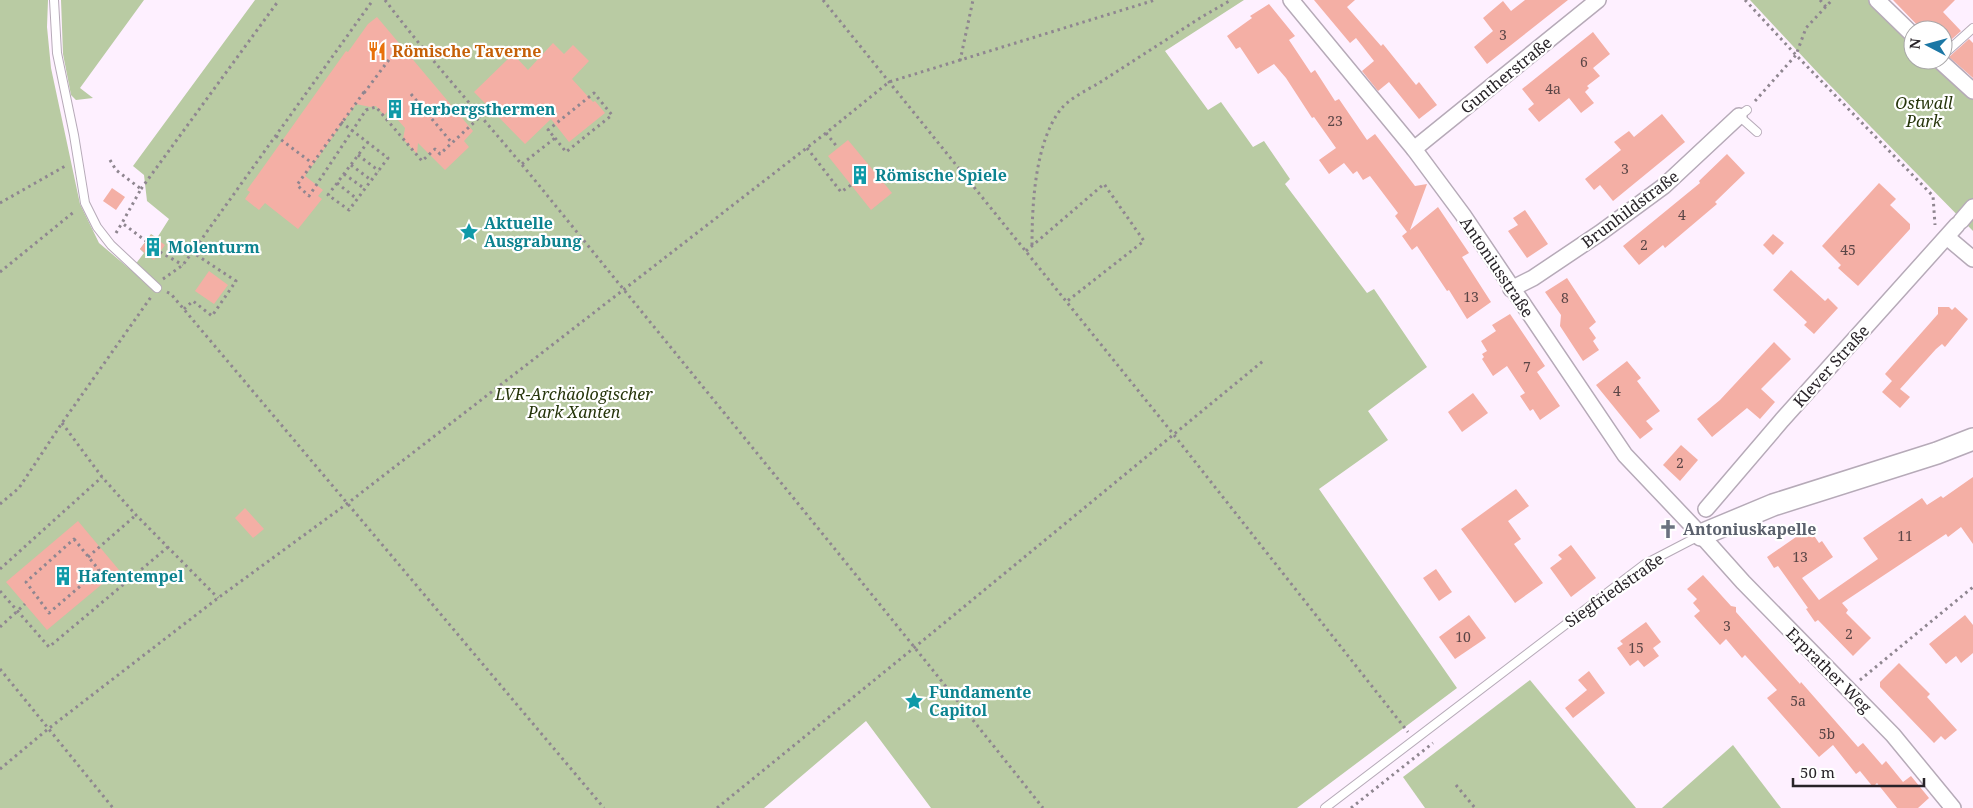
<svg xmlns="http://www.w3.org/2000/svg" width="1973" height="808" viewBox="0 0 1973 808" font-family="'Noto Serif',serif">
<rect width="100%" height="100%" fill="#fef0ff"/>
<g fill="#b9cba3">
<polygon points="0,0 48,0 47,27 51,68 80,204 99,243 131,270 144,253 140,249 151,234 157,238 169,219 147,201 144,175 133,166 255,0 1244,0 1165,51 1208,110 1221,102 1253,147 1264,141 1290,179 1285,184 1367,293 1374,289 1427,367 1368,411 1388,440 1319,489 1457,688 1297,808 931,808 866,721 764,808 0,808"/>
<polygon points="61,0 144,0 80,88 93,98 76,100 71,95 63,54"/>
<polygon points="1750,0 1877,0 1913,35 1913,60 1939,60 1973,91 1973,231 1819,74"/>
<polygon points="1530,680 1636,808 1425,808 1403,777"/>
<polygon points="1733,745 1781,808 1662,808"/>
</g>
<g fill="#f4afa5">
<polygon points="1314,0 1355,0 1347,7 1381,46 1383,44 1416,85 1419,82 1437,105 1419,119 1389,82 1378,91 1362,71 1374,61 1356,38 1350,43"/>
<polygon points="1525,0 1568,0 1487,64 1474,47 1493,31 1483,18 1503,1 1511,11"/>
<polygon points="1893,0 1955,0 1943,12 1961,31 1943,47 1943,30 1922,30"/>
<polygon points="1269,4 1295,36 1289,40 1311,73 1315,70 1335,101 1339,99 1367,140 1375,134 1415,186 1427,184 1410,230 1438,207 1469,253 1462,257 1491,302 1467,319 1449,290 1447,291 1417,246 1412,250 1402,236 1407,232 1395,216 1398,213 1370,176 1363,180 1357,171 1353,174 1344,163 1329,174 1319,160 1336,148 1314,117 1312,118 1286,78 1274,64 1258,74 1240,47 1236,49 1227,36 1252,18 1250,16"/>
<polygon points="377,17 473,131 464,141 469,147 445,170 418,143 417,154 403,139 405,128 389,110 384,115 376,106 370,107 356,104 305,176 323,190 318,196 322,199 298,229 265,203 259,210 245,199 250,192 247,190 346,51 348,52 368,24"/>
<polygon points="1593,32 1610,54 1593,68 1600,76 1587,86 1589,88 1585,92 1594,103 1581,113 1569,98 1539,122 1528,109 1534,104 1522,89"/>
<polygon points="1969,39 1973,43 1973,78 1949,57"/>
<polygon points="553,43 564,54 573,45 589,61 572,79 593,102 595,101 605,113 569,142 551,119 525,144 474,92 513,54 528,70"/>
<polygon points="1662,114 1685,142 1613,201 1600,185 1594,190 1585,179 1621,150 1614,142 1629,131 1634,137"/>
<polygon points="848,140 892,193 871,210 828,156"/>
<polygon points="1727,154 1745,173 1715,202 1717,204 1665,248 1663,245 1639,265 1623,246 1700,183 1699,181"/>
<polygon points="1879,183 1896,199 1890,205 1910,224 1910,229 1858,286 1838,268 1841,265 1822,246"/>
<polygon points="112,188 125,197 116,210 103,201"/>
<polygon points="1525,210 1548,244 1527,258 1508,231 1518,225 1513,218"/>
<polygon points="1773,234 1784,243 1773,255 1763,245"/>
<polygon points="151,235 165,245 154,260 140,249"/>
<polygon points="1791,270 1825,301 1828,298 1838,308 1814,334 1804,325 1807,322 1773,290"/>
<polygon points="209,271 228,285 214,304 195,291"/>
<polygon points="1567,278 1596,322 1589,328 1596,338 1593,341 1599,350 1583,361 1560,326 1561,315 1545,292"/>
<polygon points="1938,307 1949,307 1952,310 1955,307 1968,319 1945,347 1942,344 1936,349 1900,389 1910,397 1900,408 1882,392 1892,381 1885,374 1938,314"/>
<polygon points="1510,314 1545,366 1537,372 1560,406 1540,420 1533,409 1530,411 1520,396 1525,393 1507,366 1493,376 1482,359 1484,357 1482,354 1487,351 1481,341 1496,331 1492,325"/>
<polygon points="1774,342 1791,359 1761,389 1775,402 1760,419 1747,408 1712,437 1697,419 1720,400"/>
<polygon points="1627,361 1641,378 1637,381 1660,411 1646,421 1653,429 1640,439 1596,385"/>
<polygon points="1473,393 1488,413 1462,432 1448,412"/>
<polygon points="1681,445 1698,460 1680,481 1663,465"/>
<polygon points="1973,477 1973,544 1961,527 1948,537 1946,534 1842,603 1848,610 1846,613 1871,638 1853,656 1818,620 1815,622 1806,609 1808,608 1778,566 1774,568 1767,557 1809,528 1819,543 1822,541 1833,557 1802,578 1819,600 1878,559 1863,538 1922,498 1927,505 1941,496 1943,498"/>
<polygon points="1516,489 1529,506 1508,521 1521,539 1514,544 1543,583 1515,603 1461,529"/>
<polygon points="245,508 264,529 253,538 235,518"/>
<polygon points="78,521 119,570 47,630 6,582"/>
<polygon points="1571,545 1596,578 1571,597 1550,568 1562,559 1558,555"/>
<polygon points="1436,569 1452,592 1439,601 1423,578"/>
<polygon points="1703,575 1731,606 1736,607 1736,612 1800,684 1801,682 1858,747 1863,743 1882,765 1886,761 1903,782 1911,776 1929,798 1918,808 1897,808 1877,783 1873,787 1860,771 1856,774 1833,745 1819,757 1767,698 1777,690 1745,655 1742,658 1726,639 1720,645 1694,616 1700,611 1693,603 1697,599 1687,589"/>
<polygon points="1469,615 1486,638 1455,659 1439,637"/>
<polygon points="1965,615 1973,625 1973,653 1961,663 1956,656 1946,664 1929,644"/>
<polygon points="1646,622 1661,642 1653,648 1659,656 1644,667 1638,660 1630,666 1617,648 1623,644 1620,641"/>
<polygon points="1899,663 1930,694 1927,697 1957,730 1945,740 1941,736 1934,743 1880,687 1880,682"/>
<polygon points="1589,671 1605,693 1573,718 1565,708 1587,690 1578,680"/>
</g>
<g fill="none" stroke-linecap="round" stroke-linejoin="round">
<g stroke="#b6aab8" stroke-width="10">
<g id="lane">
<polyline points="54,0 57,53 74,135 85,203 97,227 111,245 157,288"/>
<polyline points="1943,55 1973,28"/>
<polyline points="1747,110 1739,116 1757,132"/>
<polyline points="1325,808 1645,564 1699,536"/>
</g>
</g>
<g stroke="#b6aab8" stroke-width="18">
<g id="street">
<polyline points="1291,0 1414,149 1463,215 1625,455 1701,535 1743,582 1893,735 1953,808"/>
<polyline points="1877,0 1913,35"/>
<polyline points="1939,60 1973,91"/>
<polyline points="1414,149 1598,0"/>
<polyline points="1961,221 1973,207"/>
<polyline points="1948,238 1973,259"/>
<polyline points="1511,289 1533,278 1600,233 1664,186 1739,116"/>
<polyline points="1706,509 1782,420 1957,225"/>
</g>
</g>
<g stroke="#b6aab8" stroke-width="24">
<polyline id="secondary" points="1701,535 1773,505 1937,453 1973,439"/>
</g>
<g stroke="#8f8690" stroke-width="3" stroke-dasharray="2.5 4" stroke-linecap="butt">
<path d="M 385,0 C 434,65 490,125 542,189 C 709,395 878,600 1043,808"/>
<polyline points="823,0 1174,435 1408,732"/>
<polyline points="1745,0 1796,55 1933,196 1935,225"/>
<polyline points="1820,0 1826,7"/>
<polyline points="960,61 973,0"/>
<polyline points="364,92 297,185 309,196 366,110 376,107 422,161 435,149 440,154 481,116"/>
<polyline points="364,93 394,53"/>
<polyline points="411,94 452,143"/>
<polyline points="1755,101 1796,55 1806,28 1832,0"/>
<path d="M 341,122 C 357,134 372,146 388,158 L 349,210 L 328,195 L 368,142"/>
<polyline points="826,133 838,148"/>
<polyline points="276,136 312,163"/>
<polyline points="807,148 841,192 851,185"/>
<polyline points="358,155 379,171"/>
<polyline points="110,160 116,170 141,189 122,223 146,241"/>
<polyline points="522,164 555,138 548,130 594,93 612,115 566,152 555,138"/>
<polyline points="351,165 371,180"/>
<polyline points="344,174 365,189"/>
<polyline points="337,183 357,199"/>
<polyline points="141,189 279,0"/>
<polyline points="0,203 67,165"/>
<polyline points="116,233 122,223"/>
<path d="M 1032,245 C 1032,204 1035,142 1061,109 C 1070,98 1087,90 1099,83 L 1200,18 L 1231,0"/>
<polyline points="1026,251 1104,184 1144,241 1066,302"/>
<polyline points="160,252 183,265"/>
<polyline points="0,272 75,211"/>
<polyline points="163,279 183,265 373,0"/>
<polyline points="167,292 171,294 604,808"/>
<polyline points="184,309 193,301 212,316 236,281 192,252"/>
<polyline points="62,423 102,477 136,515 218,598"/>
<polyline points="0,504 19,488 62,423 151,297"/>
<polygon points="74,539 99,570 49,613 26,582"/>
<polyline points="88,557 136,515"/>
<polyline points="0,569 102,477"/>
<polyline points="0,591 49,647 168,547"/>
<polyline points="0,627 25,604"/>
<polyline points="0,669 113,808"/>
<polyline points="1860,680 1973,587"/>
<polyline points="0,769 48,729 218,598 348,503 826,133 889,82 1155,0"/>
<polyline points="1456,785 1475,808"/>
<polyline points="717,808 915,647 1263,361"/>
<polyline points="1351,808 1433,743"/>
</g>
<use href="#lane" stroke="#fff" stroke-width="8"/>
<use href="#street" stroke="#fff" stroke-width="15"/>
<use href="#secondary" stroke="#fff" stroke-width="21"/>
</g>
<defs>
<g id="restaurant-bare" transform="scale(1.5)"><path d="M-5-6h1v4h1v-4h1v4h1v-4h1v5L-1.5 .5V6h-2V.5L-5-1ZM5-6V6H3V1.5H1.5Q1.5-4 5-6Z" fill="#e8710a" stroke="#fff" stroke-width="2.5" paint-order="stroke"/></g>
<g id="building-bare" transform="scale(1.5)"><path d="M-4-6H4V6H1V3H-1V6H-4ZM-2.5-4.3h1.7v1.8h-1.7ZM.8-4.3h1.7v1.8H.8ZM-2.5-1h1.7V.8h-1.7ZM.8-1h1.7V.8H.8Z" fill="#0f9aa8" stroke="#fff" stroke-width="2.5" paint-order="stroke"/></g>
<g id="sight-bare" transform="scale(1.5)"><path d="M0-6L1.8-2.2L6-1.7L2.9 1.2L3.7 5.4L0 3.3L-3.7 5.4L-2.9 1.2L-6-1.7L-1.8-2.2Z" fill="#0f9aa8" stroke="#fff" stroke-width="2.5" paint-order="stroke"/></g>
<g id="church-bare" transform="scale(1.5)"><path d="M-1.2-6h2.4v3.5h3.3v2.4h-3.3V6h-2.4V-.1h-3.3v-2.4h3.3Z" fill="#6b7280" stroke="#fff" stroke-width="2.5" paint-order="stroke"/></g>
</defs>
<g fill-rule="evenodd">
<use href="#restaurant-bare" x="377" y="51"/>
<use href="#building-bare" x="395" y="109"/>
<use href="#building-bare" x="860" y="175"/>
<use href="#sight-bare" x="469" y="232"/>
<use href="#building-bare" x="153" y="247"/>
<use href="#church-bare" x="1668" y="529"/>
<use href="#building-bare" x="63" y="576"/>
<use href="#sight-bare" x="914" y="701"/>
</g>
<g text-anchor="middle" stroke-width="4.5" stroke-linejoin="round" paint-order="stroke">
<g font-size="14" fill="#5b4647">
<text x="1503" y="40">3</text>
<text x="1584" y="67">6</text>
<text x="1553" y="94">4a</text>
<text x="1335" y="126">23</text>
<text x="1625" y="174">3</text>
<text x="1682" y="220">4</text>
<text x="1644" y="250">2</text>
<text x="1848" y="255">45</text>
<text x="1471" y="302">13</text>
<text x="1565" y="303">8</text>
<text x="1527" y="372">7</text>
<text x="1617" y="396">4</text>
<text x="1680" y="468">2</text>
<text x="1905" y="541">11</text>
<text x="1800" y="562">13</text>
<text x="1727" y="631">3</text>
<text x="1849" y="639">2</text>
<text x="1463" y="642">10</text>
<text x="1636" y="653">15</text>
<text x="1798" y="706">5a</text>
<text x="1827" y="739">5b</text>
</g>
<g font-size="16" font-weight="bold" fill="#c56008" stroke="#fff" text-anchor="start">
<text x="392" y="57">Römische Taverne</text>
</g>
<g font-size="16" fill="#282328" stroke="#fff">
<text transform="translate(1506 75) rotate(-39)" y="6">Guntherstraße</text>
<text transform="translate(1630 209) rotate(-37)" y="6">Brunhildstraße</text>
<text transform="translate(1497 267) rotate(56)" y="6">Antoniusstraße</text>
<text transform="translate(1831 366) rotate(-48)" y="6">Klever Straße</text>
<text transform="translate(1614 590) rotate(-35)" y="6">Siegfriedstraße</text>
<text transform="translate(1829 670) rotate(45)" y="6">Erprather Weg</text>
</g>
<g font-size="16" font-style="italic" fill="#26350b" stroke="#fff">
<text x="1924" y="109">Ostwall<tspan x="1924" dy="18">Park</tspan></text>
<text x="574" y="400">LVR-Archäologischer<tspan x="574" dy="18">Park Xanten</tspan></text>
</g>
<g font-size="16" font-weight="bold" fill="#0d838f" stroke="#fff" text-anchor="start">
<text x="410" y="115">Herbergsthermen</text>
<text x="875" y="181">Römische Spiele</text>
<text x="484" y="229">Aktuelle<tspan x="484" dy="18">Ausgrabung</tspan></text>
<text x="168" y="253">Molenturm</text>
<text x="78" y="582">Hafentempel</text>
<text x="929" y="698">Fundamente<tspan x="929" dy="18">Capitol</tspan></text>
</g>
<g font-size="16" font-weight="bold" fill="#5b616d" stroke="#fff" text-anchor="start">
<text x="1683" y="535">Antoniuskapelle</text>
</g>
</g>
<g transform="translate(1928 45) rotate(276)"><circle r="24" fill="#ffffff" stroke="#a9a7a9"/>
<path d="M0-4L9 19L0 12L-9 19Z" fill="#1b77a5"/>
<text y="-8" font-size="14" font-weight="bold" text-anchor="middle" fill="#282328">N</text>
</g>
<path d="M1793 778v8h131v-8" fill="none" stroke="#282328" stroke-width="2.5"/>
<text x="1800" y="778" font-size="15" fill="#282328" stroke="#ffffff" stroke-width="4" paint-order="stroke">50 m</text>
</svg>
